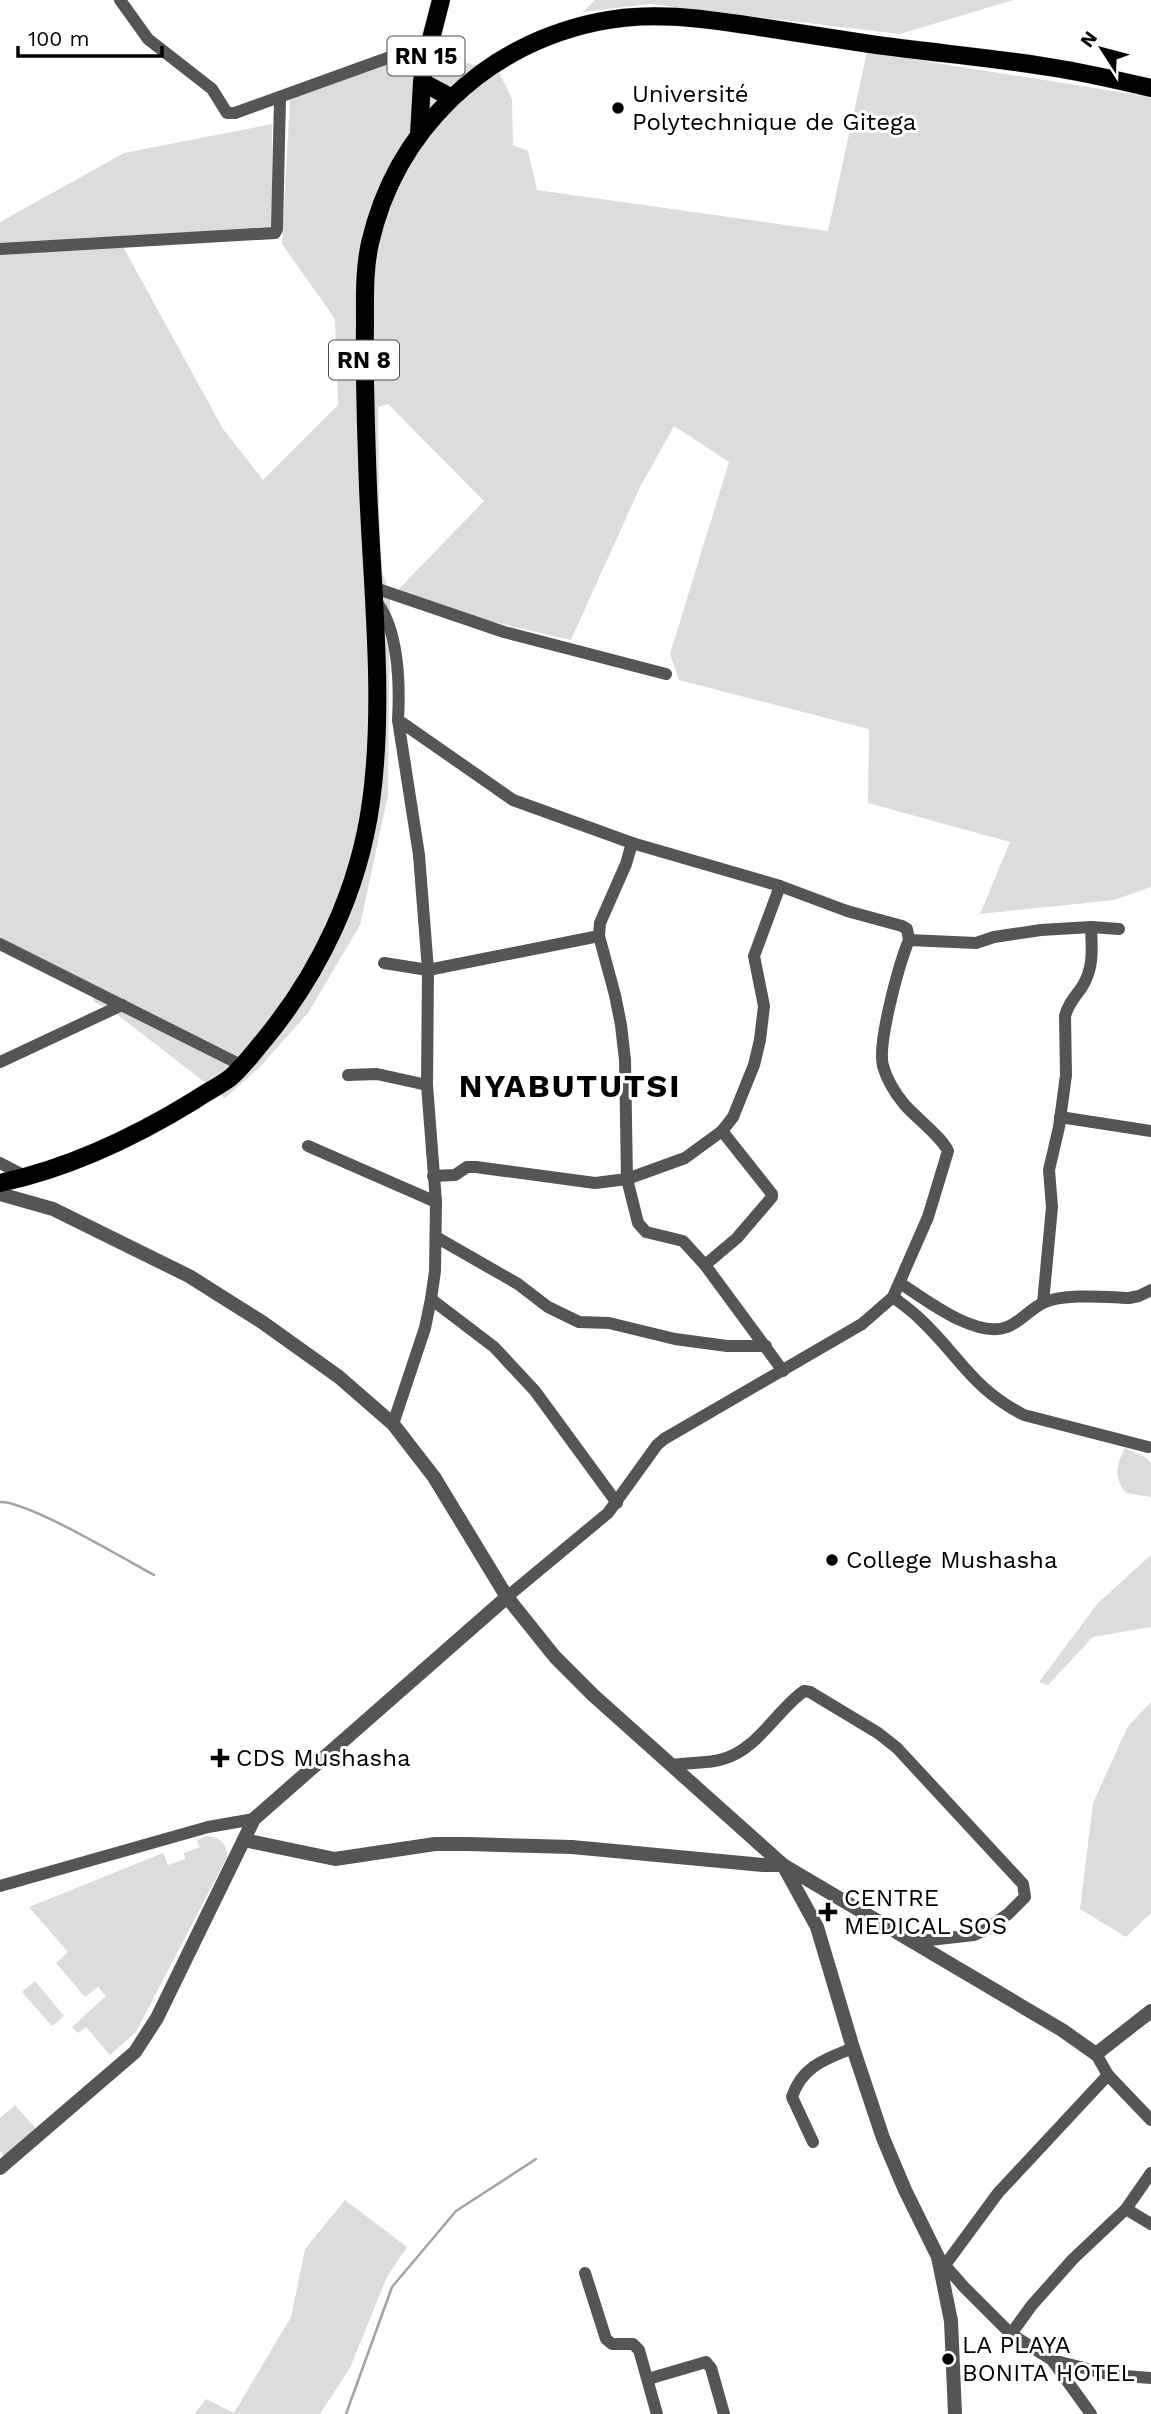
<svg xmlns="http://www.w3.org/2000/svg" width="1151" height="2414" viewBox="0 0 1151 2414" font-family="'Work Sans',sans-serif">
<rect width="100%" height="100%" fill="#fff"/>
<g fill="#dcdcdc" fill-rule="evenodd">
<polygon points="595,0 1013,0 900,34 650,4 583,12"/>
<path d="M 418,49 L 499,72 L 512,99 L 513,145 L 528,151 L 537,190 L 828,231 L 867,52 L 1151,97 L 1151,887 L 1114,900 L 980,914 L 1010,842 L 868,803 L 869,729 L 679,680 L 670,654 L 729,462 L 674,426 L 640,487 L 571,640 L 390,598 L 388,795 L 360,925 L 308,1013 L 260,1067 L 225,1098 L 114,1012 L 94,1002 L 89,983 L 0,940 L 0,222 L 124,153 L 272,124 L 272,239 L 121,243 L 223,429 L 263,480 L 338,405 L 335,319 L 282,244 L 290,99 ZM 388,404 L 484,501 L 391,597 L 380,566 L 378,407 Z"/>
<path d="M 1125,1448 L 1147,1458 L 1151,1464 L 1151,1497 L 1126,1493 C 1113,1476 1116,1466 1125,1448 Z"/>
<polygon points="1151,1555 1151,1627 1093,1637 1048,1685 1039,1682 1098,1603"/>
<polygon points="1151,1702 1151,1913 1126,1937 1080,1909 1093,1803 1128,1726"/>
<path d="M 208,1836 C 220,1837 228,1845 227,1857 L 136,2032 L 110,2055 L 86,2027 L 78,2033 L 72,2027 L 106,1996 L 98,1987 L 85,1997 L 56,1963 L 68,1952 L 29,1907 L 163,1853 L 168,1865 L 185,1859 L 184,1853 L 200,1847 L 197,1840 Z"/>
<polygon points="35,1981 64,2016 52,2026 22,1992"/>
<polygon points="15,2105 37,2130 5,2157 0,2151 0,2118"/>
<polygon points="345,2200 407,2247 387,2277 350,2368 320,2414 194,2414 206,2399 234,2413 291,2317 305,2249"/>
</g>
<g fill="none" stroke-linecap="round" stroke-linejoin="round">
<g stroke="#a3a3a3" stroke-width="2.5">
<path d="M 0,1502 C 28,1501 124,1559 154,1575"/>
<polyline points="346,2414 392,2287 456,2211 536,2159"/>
</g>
<g stroke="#dbdbdb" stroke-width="19">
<g id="primary">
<polyline points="441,0 424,66 422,82 450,97"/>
<polyline points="419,135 422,82"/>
<path d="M 0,1183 C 70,1168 135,1137 195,1100 C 207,1092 219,1086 230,1078 C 243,1067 253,1053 264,1040 C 320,972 359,890 371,802 C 385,701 372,589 368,487 C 366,433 364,379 365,324 C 365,297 364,270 370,243 C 396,130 484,46 597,22 C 651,10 706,19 759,27 C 796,33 833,38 870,44 C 933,53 998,58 1061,69 C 1091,74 1121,81 1151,88"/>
</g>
</g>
<g stroke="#555" stroke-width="12">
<polyline points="120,0 148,39 212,89 227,113 235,113 429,43"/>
<polyline points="0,249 275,233 277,229 280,98"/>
<polyline points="372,587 504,632 666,674"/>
<path d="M 374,599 C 399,626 400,685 398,720 L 513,800 L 632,843 L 780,886 L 847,911 L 902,926 L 907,929 L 909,940"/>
<polyline points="632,843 626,864 600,923 599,936 615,995 621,1025 625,1060 627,1179 638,1223 646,1232 683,1241 705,1265"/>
<polyline points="0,944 243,1066"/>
<polyline points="384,963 428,970 599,936"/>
<polyline points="0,1062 122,1005"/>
<polyline points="348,1075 377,1074 427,1085"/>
<polyline points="1060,1117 1151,1131"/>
<polyline points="722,1131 772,1194 772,1197 737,1238 705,1265 783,1371"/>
<polyline points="308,1146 436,1202"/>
<polyline points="0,1163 27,1177"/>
<polyline points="433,1176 455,1175 467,1167 476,1167 595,1183 627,1179 685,1158 722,1131 733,1117 754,1065 760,1040 764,1006 754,956 780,886"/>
<polyline points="436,1237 518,1284 548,1307 579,1322 609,1323 675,1339 727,1346 766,1346"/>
<path d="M 900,1283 C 926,1300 976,1339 1007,1327 C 1021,1322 1030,1309 1043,1303 C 1063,1293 1106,1297 1129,1298 L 1139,1296 L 1151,1290"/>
<path d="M 893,1297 C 902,1304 911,1310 919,1318 C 959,1355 972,1389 1024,1415 L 1148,1447"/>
<polyline points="431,1299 494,1347 535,1391 617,1503"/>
<path d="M 1043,1303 L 1052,1207 L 1049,1170 L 1059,1127 L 1066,1075 L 1065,1016 C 1068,1004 1075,997 1082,987 C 1094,968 1092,949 1091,927"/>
<polyline points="393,1424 425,1328 431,1299 435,1271 436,1202 427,1085 428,970 419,855 398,720"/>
<path d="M 507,1597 L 608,1513 L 657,1445 L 664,1439 L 862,1324 L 893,1297 L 928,1217 L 948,1151 C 941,1136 916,1118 904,1104 C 895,1093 887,1080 883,1066 C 877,1044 899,964 909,940 L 976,943 L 994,937 L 1041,930 L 1091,927 L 1119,929"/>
<path d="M 673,1765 C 689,1762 707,1764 723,1759 C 758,1749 776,1711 804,1691 L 810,1692 L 878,1733 L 897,1748 L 1023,1884 L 1025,1897 L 1008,1914 L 987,1929 L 974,1935 L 912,1942"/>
<polyline points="0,1886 208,1827 254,1819"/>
<polyline points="1096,2054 1108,2075 1151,2120"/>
<path d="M 813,2142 L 792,2097 C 802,2066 826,2059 853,2048"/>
<polyline points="1126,2209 1151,2224"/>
<polyline points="941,2261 964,2287 1011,2334 1052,2360 1091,2414"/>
<polyline points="945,2265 998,2193 1108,2075"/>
<polyline points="585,2273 606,2339 612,2344 633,2344 639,2350 657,2414"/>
<polyline points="1011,2334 1032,2305 1073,2259 1126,2209 1151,2173"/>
<polyline points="1052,2360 1112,2375 1151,2378"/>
<polyline points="648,2379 706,2362 711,2368 724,2414"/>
</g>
<g stroke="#555" stroke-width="14">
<polyline points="0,1194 53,1209 189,1276 262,1322 339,1377 393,1424 434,1477 507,1597 555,1657 593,1695 783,1865 1062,2030 1096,2054 1151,2011"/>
<polyline points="244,1840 335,1859 435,1844 468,1844 572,1847 763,1865 783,1865 817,1927 853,2048 883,2138 905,2190 938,2257 951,2321 955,2414"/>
<polyline points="0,2168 135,2052 157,2018 254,1819 507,1597"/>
</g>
<use href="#primary" stroke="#000" stroke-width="18"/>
</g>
<g fill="#000" stroke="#fff" stroke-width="2.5">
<circle cx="618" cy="108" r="7"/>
<circle cx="832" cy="1560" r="7"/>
<path d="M216.5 1747.5h7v7h7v7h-7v7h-7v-7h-7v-7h7z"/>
<path d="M824.5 1901.5h7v7h7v7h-7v7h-7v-7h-7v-7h7z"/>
<circle cx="948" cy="2359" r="7"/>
</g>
<g text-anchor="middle" stroke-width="6" stroke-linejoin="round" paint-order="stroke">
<g fill="#fff" stroke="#4c4c4c" stroke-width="2">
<rect x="387.5" y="36.5" width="77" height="39" rx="5"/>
<rect x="329" y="340.5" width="70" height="39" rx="5"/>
</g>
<g font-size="23" font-weight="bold" fill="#000">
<text x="426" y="64">RN 15</text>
<text x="364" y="368">RN 8</text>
</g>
<g font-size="24" fill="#000" stroke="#fff" text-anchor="start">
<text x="632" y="102">Université<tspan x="632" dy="28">Polytechnique de Gitega</tspan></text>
<text x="846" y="1568">College Mushasha</text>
<text x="236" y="1766">CDS Mushasha</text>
<text x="844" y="1906">CENTRE<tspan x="844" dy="28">MEDICAL SOS</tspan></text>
<text x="962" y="2353">LA PLAYA<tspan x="962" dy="28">BONITA HOTEL</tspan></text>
</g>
<g font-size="32" font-weight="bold" letter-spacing="2" fill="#000" stroke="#fff">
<text x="570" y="1097">NYABUTUTSI</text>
</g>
</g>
<g transform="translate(1102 49) rotate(306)" stroke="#ffffff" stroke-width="5" paint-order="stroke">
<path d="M0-5L12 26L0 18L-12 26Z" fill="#000000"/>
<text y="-10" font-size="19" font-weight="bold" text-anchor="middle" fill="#000000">N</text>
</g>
<path d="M18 46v10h144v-10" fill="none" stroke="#000000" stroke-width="3.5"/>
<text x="28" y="46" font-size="21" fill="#000000" stroke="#ffffff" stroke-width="5" paint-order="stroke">100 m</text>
</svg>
